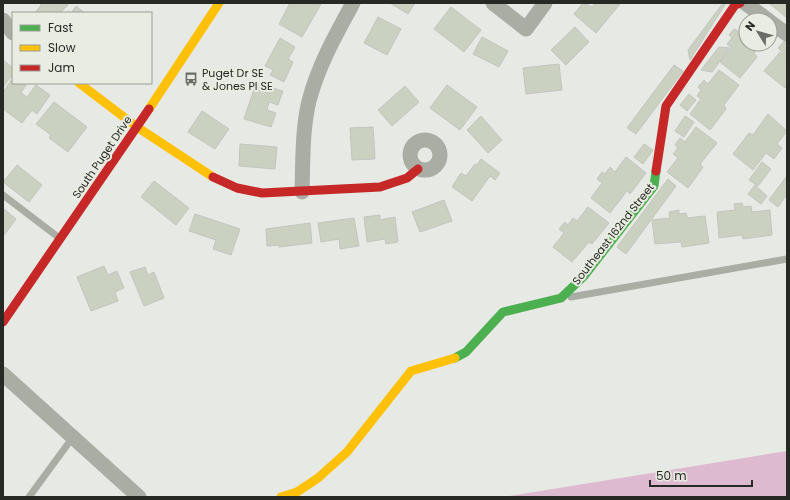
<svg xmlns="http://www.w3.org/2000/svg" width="790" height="500" viewBox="0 0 790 500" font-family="Poppins,sans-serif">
<rect width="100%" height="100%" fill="#e7e9e4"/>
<polygon fill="#ddbad0" points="787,451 787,497 503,497"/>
<g fill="#cbd1c1" stroke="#c3c4c0">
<polygon points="39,3 66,3 68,5 60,13 35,13 41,5"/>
<polygon points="290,3 321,4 302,37 279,24"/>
<polygon points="390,3 415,3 408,14"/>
<polygon points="583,3 592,7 595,3 620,4 596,33 574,14"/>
<polygon points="723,3 726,3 690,60 688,50"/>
<polygon points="769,3 787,3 787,18"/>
<polygon points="76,6 85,13 71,13"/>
<polygon points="451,7 481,30 464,52 434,29"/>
<polygon points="378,17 401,29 387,55 364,43"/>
<polygon points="746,23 746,44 761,44 754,53 757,57 740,78 720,62 732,48 727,44 732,38 729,35 734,29 739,32"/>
<polygon points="575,27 589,42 566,65 551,50"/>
<polygon points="482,37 508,51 499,67 473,54"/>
<polygon points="280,38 295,47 288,59 293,62 284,82 270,75 273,70 265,66"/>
<polygon points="784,41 787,43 787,56 778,48"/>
<polygon points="719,47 730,48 712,72 701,70"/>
<polygon points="780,52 787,57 787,86 785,88 764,71"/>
<polygon points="3,60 13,68 13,74 3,87"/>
<polygon points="559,64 562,90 526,94 523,68"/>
<polygon points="674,65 683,71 636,134 627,128"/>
<polygon points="719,70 739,85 724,105 726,109 710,130 690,114 701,99 697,96 701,90 698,87 704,80 708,84"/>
<polygon points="13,78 13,83 23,83 26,85 21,93 27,97 36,85 50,95 37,114 32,110 22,123 3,109 3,92"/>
<polygon points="256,83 283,91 278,105 269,102 267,110 276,113 271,127 244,119"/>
<polygon points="447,85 477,107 460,130 430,108"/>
<polygon points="405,86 419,102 392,126 378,110"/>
<polygon points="689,94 696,100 687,111 680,105"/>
<polygon points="54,102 87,127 68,152 49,138 51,135 36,124"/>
<polygon points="202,111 229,129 215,149 188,132"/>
<polygon points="768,114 787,131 777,144 782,148 774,159 766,153 753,170 733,154 749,133 753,135"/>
<polygon points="481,116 502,140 488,153 467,130"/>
<polygon points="685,116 694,122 684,137 675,131"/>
<polygon points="373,127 375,159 352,160 350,128"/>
<polygon points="696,127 717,143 700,164 703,167 688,188 667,172 678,158 673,154 678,148 675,145 680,138 685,142"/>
<polygon points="240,144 277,147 275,169 239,166"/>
<polygon points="644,144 653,150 643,164 634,157"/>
<polygon points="626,157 646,173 630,194 627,191 610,213 591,198 602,183 597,179 602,172 605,174 610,167 615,172"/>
<polygon points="481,159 500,173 495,180 490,176 472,201 452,187 461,173 466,176 475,164 477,165"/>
<polygon points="762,162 771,169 758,186 749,180"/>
<polygon points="17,165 42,185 29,202 3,182"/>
<polygon points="786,177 787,194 778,207 769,200"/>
<polygon points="668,179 676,186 626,254 617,247"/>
<polygon points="154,181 189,208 176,225 141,197"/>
<polygon points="755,185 767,196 761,204 748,194"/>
<polygon points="444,200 452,221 420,232 412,212"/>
<polygon points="742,203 743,207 751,206 752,212 770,210 772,235 743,239 742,235 719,238 717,212 735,210 734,204"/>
<polygon points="588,207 609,223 592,244 589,242 572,262 553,247 564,233 559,229 565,222 568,225 573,218 577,221"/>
<polygon points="3,208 16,219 4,235 3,234"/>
<polygon points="679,210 679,214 686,213 687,218 705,216 709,243 682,247 681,242 655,244 652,220 670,218 669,212"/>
<polygon points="195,214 240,229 231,255 213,249 216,240 189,231"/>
<polygon points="380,215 380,220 395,217 398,242 386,244 385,239 367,242 364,217"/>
<polygon points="354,218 359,246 340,249 339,239 321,242 318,223"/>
<polygon points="310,223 312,243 279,247 279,245 267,246 266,229"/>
<polygon points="104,266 108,275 117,271 124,288 115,292 118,301 91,311 77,277"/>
<polygon points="145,267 148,275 154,272 164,298 144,306 130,272"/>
</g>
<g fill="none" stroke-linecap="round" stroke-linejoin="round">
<g stroke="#a9ada3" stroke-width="7">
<polyline points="3,195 58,237"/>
<polyline points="571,297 787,259"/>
<polyline points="29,497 73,437"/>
</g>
<g stroke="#a9ada3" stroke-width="15">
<polyline points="493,3 526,29 545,3"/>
<polyline points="745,3 768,20"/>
<polyline points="3,20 13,33"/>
<polyline points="770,22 787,34"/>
<circle cx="425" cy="155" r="15"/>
<path d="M 302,192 C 303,162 302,130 309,101 C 318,66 336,34 353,3"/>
<polyline points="3,374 139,497"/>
</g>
<polyline stroke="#4caf50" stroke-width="9" points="455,358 466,352 503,312 561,298 584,276 654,186 656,171"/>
<g stroke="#ffc107" stroke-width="9">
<polyline points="79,83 137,127 213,177"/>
<polyline points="149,109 219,3"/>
<polyline points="281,497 297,492 318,478 347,452 411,371 455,358"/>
</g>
<g stroke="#c62828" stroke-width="9">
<polyline points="656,171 666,106 735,5 740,3"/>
<polyline points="213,177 237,188 262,193 380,187 407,178 418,169"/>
<polyline points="3,322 149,109"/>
</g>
</g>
<defs>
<g id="bus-bare" transform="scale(1.08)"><path d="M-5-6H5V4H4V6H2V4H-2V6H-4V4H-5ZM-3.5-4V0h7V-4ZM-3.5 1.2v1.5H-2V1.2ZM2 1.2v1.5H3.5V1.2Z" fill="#6a6c67" stroke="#e8ece1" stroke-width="2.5" paint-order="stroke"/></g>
</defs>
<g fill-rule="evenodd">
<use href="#bus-bare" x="191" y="79"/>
</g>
<g text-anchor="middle" stroke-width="4" stroke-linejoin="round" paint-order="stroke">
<g font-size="11" fill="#272924" stroke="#e8ece1" text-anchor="start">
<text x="202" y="77">Puget Dr SE<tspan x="202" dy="13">&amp; Jones Pl SE</tspan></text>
</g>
<g font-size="11" fill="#272924" stroke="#e8ece1">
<text transform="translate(102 157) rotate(-56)" y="4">South Puget Drive</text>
<text transform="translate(613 234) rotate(-52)" y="4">Southeast 162nd Street</text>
</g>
</g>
<rect width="790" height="500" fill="none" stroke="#272924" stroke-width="8"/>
<rect x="12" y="12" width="140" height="72" fill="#e8ece1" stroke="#9b9e95"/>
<rect x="20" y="25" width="20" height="6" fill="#4caf50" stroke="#9b9e95"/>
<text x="48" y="32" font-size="12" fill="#272924">Fast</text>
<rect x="20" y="45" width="20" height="6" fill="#ffc107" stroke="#9b9e95"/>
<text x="48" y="52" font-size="12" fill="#272924">Slow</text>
<rect x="20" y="65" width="20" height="6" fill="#c62828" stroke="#9b9e95"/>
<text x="48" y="72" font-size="12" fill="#272924">Jam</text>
<g transform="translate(758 32) rotate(307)"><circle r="19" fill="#e8ece1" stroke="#9b9e95"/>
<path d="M0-3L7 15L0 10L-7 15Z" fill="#6a6c67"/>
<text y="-6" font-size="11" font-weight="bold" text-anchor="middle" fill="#272924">N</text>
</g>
<path d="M650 480v6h102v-6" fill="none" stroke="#272924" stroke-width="2"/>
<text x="656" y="480" font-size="12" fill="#272924" stroke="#e8ece1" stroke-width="3" paint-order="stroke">50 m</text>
</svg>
